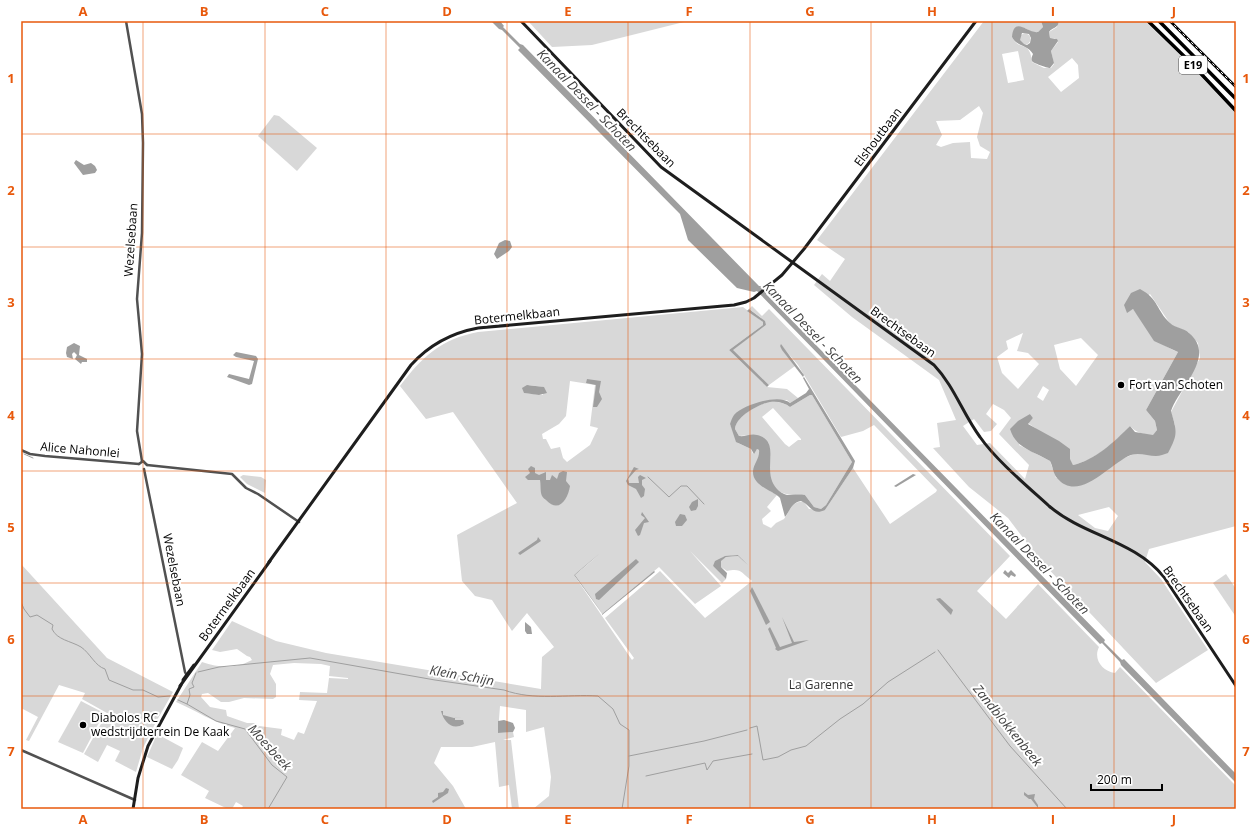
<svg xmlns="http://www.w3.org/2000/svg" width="1257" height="830" viewBox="0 0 1257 830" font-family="'Open Sans',sans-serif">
<rect width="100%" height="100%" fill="#fff"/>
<g fill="#d8d8d8" fill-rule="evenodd">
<polygon points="528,21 688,21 592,45 552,47"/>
<path d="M 984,21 L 1041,21 L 1043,27 L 1038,32 L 1032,33 L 1025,28 L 1012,37 C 1019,52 1030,39 1032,62 L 1044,68 L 1051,68 L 1054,64 L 1051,51 L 1058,42 L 1055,38 L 1050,38 L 1049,32 L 1057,27 L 1058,21 L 1145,21 L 1187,62 L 1236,114 L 1236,526 L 1149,549 L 1145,562 L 1161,579 L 1208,650 L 1156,683 L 1040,560 L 1008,518 L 969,487 L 933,448 L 940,447 L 937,423 L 956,420 L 939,380 L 852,317 L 814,285 L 822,274 L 830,281 L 845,259 L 817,240 ZM 1018,51 L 1024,80 L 1008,83 L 1002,54 ZM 1072,58 L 1078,65 L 1079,78 L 1061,92 L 1048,77 ZM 979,106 L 983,113 L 977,137 L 980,146 L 990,152 L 987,159 L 971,158 L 970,142 L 953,143 L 941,147 L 936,145 L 942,135 L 936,121 L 960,120 ZM 1150,294 L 1171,325 L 1188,332 L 1198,343 L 1200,358 L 1171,412 L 1175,425 L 1143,454 L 1134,454 L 1122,459 L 1056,478 L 1050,461 L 1019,445 L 1030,414 L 1033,418 L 1028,423 C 1042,433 1066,450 1073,465 C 1095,460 1114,443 1130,426 C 1136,433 1144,434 1153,436 L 1157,430 L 1155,421 L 1146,410 L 1178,352 C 1151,341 1150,329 1133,309 L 1127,312 ZM 1023,333 L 1017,351 L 1028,353 L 1039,364 L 1018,389 L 1002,373 L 997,357 L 1008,349 L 1006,341 ZM 1081,338 L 1098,355 L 1076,386 L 1060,369 L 1054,345 ZM 1043,386 L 1049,390 L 1043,401 L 1037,397 ZM 993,404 L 1004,410 L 1011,418 L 999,434 L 1029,465 L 1025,479 L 990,443 L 977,445 L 963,426 L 974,419 L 984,432 L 991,431 L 997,424 L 986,414 ZM 1109,507 L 1118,516 L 1108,531 L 1095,528 L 1078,515 Z"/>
<circle cx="1025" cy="39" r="5.5"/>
<polygon points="274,115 279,116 317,148 297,171 258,136"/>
<path d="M 752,306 L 762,316 L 769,309 L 1010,556 L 977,591 L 1006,619 L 1038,584 L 1099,647 C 1093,659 1102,671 1115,673 L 1120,667 L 1236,786 L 1236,809 L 533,809 L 549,796 L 551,777 L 544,727 L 526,732 L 526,710 L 500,706 L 498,733 L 513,732 L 514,737 L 503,740 L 511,740 L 519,809 L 512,809 L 509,785 L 499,787 L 495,742 L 472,747 L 441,747 L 434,763 L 453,786 L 466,809 L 241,809 L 243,806 L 236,802 L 232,809 L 228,809 L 205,798 L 209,791 L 181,775 L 202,742 L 218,751 L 235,728 C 212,722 197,711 176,702 L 202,662 C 220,668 235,669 252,660 L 250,657 L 247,656 L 237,649 L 220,652 L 212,650 L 232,621 L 276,641 L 326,653 L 541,689 L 542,657 L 554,647 L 527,613 L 512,631 L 492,600 L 475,596 L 462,581 L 457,535 L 517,503 L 453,412 L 426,419 L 400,386 C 422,357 441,339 478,332 L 743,307 L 763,322 L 763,325 L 729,350 L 767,387 L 787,389 L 798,398 L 790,403 L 787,400 C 765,401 741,403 730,424 L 738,443 L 751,449 L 753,454 L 757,449 L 759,450 L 760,456 L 754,470 L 770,491 L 777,495 L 767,507 L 771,511 L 762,519 L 763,524 L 771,528 L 776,523 L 784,519 C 790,511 792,500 804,502 L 809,509 L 825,510 L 853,468 L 890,524 L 936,492 L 937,490 L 874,425 L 863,431 L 841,437 L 798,365 L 781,345 L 780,346 L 795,366 L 769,385 L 732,350 L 766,325 L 760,317 L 749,309 ZM 570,381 L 595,385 L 590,426 L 598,428 L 590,445 L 567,462 L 563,458 L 560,447 L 551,449 L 546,439 L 543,439 L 542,434 L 559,424 L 566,416 ZM 529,385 L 543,387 L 543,395 L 524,393 ZM 690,551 L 722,583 L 726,579 L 713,566 L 723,557 L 738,555 L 742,559 L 738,556 L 726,557 L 720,561 L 721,567 L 727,571 C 742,568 741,573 752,581 L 705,618 L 660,571 L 605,618 L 634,658 L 632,660 L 574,575 L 599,555 L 575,575 L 602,614 L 659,567 L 695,604 L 721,586 ZM 294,663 L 321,664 L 330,666 L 329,676 L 348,678 L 348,679 L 329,678 L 327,693 L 300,692 L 299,700 L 317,701 L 304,734 L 298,732 L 294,740 L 281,735 L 282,729 L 259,726 L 256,723 L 247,723 L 227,716 L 226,710 L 210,707 L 201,697 L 202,694 L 208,693 L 221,702 L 229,702 L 244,698 L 273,699 L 276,697 L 276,684 L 270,674 L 273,665 Z"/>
<path d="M 810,395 L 812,395 L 852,462 L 826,505 L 821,509 L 814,507 L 805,495 C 798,494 792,496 786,494 C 760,487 775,460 768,442 L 751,435 L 739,436 L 735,429 C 736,416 758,404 770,402 C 777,401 785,403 790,407 ZM 773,408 L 801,439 L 801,440 L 798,440 L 789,447 L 785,444 L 762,417 Z"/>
<polygon points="243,475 261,477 266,480 265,493 247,484 240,477"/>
<polygon points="21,564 107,658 173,692 156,722 107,713 82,699 85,693 59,685 29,741 26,740 38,717 21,708"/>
<polygon points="1226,574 1236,589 1236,617 1213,583"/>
<polygon points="81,701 104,713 83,753 58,742"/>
<polygon points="106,715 155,724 143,748 136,772 115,761 120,751 107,745 98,762 84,754"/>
<polygon points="157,734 183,748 178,760 172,769 147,757"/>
</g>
<g fill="#9f9f9f" fill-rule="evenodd">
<polygon points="491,21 500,21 504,26 503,27 520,44 523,45 759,286 762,286 766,291 766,294 1105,640 1104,642 1122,660 1124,659 1236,774 1236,783 1121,665 1120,662 1102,643 1100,644 757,291 754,292 737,288 688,240 680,214 521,53 518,50 520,48 502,30 499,29"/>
<path d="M 1041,21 L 1058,21 C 1060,28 1052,27 1049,32 L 1050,38 L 1057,39 L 1058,41 L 1051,51 L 1054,63 L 1050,68 C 1047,68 1033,63 1032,61 C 1031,59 1032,56 1033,54 C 1028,45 1016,46 1012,37 C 1014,15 1028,34 1038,32 L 1043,27 ZM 1022,33 L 1029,34 L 1031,38 L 1030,43 L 1027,45 L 1024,44 L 1020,40 Z"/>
<polygon points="76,160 84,165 91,163 95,166 97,170 95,173 83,175 74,163"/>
<polygon points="505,240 510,241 512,247 509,251 497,259 494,254 499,243"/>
<path d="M 1140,289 C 1159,299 1156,310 1170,323 C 1175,328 1184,328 1189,333 C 1217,356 1179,388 1171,411 C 1177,432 1178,434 1168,453 C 1164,454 1160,456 1156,456 C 1148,456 1139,452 1131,455 C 1110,463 1079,504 1057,478 C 1053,474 1053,466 1050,461 C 1034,451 1016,449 1010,429 L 1018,421 L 1030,414 L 1033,418 L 1028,424 L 1059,441 L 1070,449 L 1070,459 L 1073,465 C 1095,460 1114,442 1130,426 L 1135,432 L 1153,435 L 1157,430 L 1155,421 L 1146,410 L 1178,352 L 1154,341 L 1133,309 L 1127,313 L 1124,305 L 1131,293 Z"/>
<polygon points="749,309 765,321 766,325 733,350 769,385 767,387 729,350 763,325 763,322 747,311"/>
<polygon points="74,343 80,346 79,355 87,359 87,362 82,362 81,364 75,359 77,355 74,352 72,354 73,359 67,357 66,353 67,347"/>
<polygon points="781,344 804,375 803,377 782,350 780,346"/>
<polygon points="236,352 256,356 258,359 252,384 249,385 227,377 229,374 249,379 254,361 236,357 233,355"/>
<path d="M 804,377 L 855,461 L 853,468 L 825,510 C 812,516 811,505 801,501 C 791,503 790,511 785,517 L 780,498 C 772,490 752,486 753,471 C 754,463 760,458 759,450 L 757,449 L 754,454 L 751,449 L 736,442 L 730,424 C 731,421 732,418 734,415 C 743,405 779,393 790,403 L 806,393 L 809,389 L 803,378 ZM 810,395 L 812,395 L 852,462 L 826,505 L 821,509 L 814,507 L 805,495 C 799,494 792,495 787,495 C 783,494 779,491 777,489 C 760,471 783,441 757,435 C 751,433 745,437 739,436 L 735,429 C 736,416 759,404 770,402 C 778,401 785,403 790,407 Z"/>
<polygon points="587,379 601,381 599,392 602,399 597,407 593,407 596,385 586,383"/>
<polygon points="527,385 544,387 547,393 539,395 524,393 522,388"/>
<path d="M 531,466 L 535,468 L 535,473 L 539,475 L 546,472 L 546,480 L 550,480 L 552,475 L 557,479 L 559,473 L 563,471 L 567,472 L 566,481 L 570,486 C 568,499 559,514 546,500 C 545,499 543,498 542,496 C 540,492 541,485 540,480 L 528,480 L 525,477 L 530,473 L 528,469 Z"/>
<polygon points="634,467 639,469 636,470 628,479 629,483 639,483 638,477 640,475 646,478 642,480 642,485 645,489 644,496 641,498 636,489 628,485 626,481"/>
<polygon points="913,474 916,475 896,487 894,486"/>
<polygon points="698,499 698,506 696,510 691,511 689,507 692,502"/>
<polygon points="642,512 649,522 644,523 640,535 638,536 635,530 645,518 641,515"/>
<polygon points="680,514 685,515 687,520 682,526 676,526 675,522"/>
<polygon points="538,537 541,541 520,555 518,553 537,540"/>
<polygon points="599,554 575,575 602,613 574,575"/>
<polygon points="738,555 748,565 738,556 726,557 721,561 721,567 727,573 726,579 713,566 715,561 725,556"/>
<polygon points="636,559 639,562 599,600 596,599 595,594"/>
<polygon points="1005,570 1008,573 1011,570 1016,575 1015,577 1011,575 1009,578 1003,573"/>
<polygon points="654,571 655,572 602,615 602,614"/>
<polygon points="752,587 770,622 766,625 750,591"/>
<polygon points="940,598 953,610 951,615 936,599"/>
<polygon points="782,617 794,642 809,640 778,651 775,649 776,648 768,629 770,627 780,647 792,643"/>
<polygon points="525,622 531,627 532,634 527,634 525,631"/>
<path d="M 441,711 L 443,711 L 443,715 L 454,718 L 462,717 L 455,718 L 455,720 L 463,720 L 464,724 C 452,731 444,722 441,711 Z"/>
<polygon points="504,720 513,723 515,728 513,732 498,733 498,721"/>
<polygon points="446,788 449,789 448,793 433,803 432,801 438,797 438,793 443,792"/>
<polygon points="1024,792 1028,795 1035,794 1034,799 1038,805 1038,808 1031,799 1029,799 1024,795"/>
</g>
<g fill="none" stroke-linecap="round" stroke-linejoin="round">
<g stroke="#9f9f9f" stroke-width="1">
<polyline points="1235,21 1236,22"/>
<polyline points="24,454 33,458"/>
<polyline points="648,477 669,497 681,486 687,486 704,504"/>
<path d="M 21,602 L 24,609 L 30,617 L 37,615 L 53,625 L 52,629 C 57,640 71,641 81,647 C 90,653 95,666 105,669 L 109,680 L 133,690 L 143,690 L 158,697 L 170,696"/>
<polyline points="938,650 1010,746 1067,809"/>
<path d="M 198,672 L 219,667 L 310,658 L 435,680 L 504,690 C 534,701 567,694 598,696 L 613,709 L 620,724 L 629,730 L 629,766 L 622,809"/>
<polyline points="178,700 187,704 190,695 189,689 194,687 192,683 196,673"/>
<polyline points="187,704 216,721 245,729 272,765 287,777 268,809"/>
<polyline points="750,728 757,726 763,760 778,757 791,750 806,746 840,719 863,704 888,682 935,652"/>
<polyline points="629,756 704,741 747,730"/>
<polyline points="646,776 705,763 707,770 713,761 752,754"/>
</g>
<g stroke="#515151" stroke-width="2.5">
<polyline points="126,21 142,114 143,143 142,233 137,299 142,354 137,431 142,461"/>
<polyline points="21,450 30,454 45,456 139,464"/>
<polyline points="139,464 143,461 147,465"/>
<polyline points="147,465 232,474 246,488 258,494 299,522"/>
<polyline points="144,469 185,672 186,674"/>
<polyline points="21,750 135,800"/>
</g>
<g stroke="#1e1e1e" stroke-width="3">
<path d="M 521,21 L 661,167 L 934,365 C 954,386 963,414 980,437 C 996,460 1027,486 1049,506 C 1084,536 1134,540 1164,577 L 1236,686"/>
<path d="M 269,562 L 411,365 C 429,345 451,333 478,328 L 734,305 L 746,302 L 754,298 L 782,275 L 804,249 L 976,21"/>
<polyline points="183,680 194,665"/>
<polyline points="180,686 270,561"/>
<polyline points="133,809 138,778 148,746 181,685"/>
</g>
<g stroke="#000" stroke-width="3.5">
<polyline points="1148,21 1189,61 1236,111"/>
<polyline points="1159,21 1236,99"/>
</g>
<g stroke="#000" stroke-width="2.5">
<polyline id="rail" points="1170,21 1236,87"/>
</g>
<use href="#rail" stroke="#fff" stroke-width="1" stroke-dasharray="3" stroke-linecap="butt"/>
</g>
<path fill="none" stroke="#e8590c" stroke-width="1" stroke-opacity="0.55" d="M 143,21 L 143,809M 265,21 L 265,809M 386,21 L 386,809M 507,21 L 507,809M 628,21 L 628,809M 750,21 L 750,809M 871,21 L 871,809M 992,21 L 992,809M 1114,21 L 1114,809M 21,134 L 1236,134M 21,247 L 1236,247M 21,359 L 1236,359M 21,471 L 1236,471M 21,583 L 1236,583M 21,696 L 1236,696"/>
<g fill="#000" stroke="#fff" stroke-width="1.5">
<circle cx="1121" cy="385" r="4"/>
<circle cx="83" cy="725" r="4"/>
</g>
<g text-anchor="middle" stroke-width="4" stroke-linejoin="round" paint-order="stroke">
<rect fill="#fff" stroke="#4c4c4c" stroke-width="1" x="1179" y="56" width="28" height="18" rx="3"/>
<g font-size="11" font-weight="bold" fill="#000">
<text x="1193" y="69">E19</text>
</g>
<g font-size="12" fill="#000" stroke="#fff">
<text transform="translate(878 137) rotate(-53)" y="4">Elshoutbaan</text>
<text transform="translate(646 138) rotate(45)" y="4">Brechtsebaan</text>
<text transform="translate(131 240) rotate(-86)" y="4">Wezelsebaan</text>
<text transform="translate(517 316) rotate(-6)" y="4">Botermelkbaan</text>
<text transform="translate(903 332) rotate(36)" y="4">Brechtsebaan</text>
<text transform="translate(80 450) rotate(5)" y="4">Alice Nahonlei</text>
<text transform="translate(174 570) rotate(79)" y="4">Wezelsebaan</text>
<text transform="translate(1188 599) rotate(55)" y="4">Brechtsebaan</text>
<text transform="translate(227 605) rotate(-54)" y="4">Botermelkbaan</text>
</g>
<g font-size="12" fill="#000" stroke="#fff" text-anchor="start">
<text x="1129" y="389">Fort van Schoten</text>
<text x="91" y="722">Diabolos RC<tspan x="91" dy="14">wedstrijdterrein De Kaak</tspan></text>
</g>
<g font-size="12" fill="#2f2f2f" stroke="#fff">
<text x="821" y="689">La Garenne</text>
</g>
<g font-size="13" font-style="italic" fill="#404040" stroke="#fff">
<text transform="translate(587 100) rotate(46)" y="5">Kanaal Dessel - Schoten</text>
<text transform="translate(813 332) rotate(46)" y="5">Kanaal Dessel - Schoten</text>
<text transform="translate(1040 563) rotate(46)" y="5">Kanaal Dessel - Schoten</text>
<text transform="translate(462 675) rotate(10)" y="5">Klein Schijn</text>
<text transform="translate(1008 725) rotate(51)" y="5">Zandblokkenbeek</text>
<text transform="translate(270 747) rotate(48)" y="5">Moesbeek</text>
</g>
</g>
<rect width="1257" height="830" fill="none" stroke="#ffffff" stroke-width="44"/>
<path d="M1091 784v6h71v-6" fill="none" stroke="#000000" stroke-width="2"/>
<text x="1097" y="784" font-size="12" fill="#000000" stroke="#ffffff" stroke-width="3" paint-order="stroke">200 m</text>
<rect x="22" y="22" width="1213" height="786" fill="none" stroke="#e8590c" stroke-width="1.5"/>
<g font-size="13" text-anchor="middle" font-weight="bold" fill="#e8590c">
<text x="83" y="16">A</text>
<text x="204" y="16">B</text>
<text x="325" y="16">C</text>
<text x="447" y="16">D</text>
<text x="568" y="16">E</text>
<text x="689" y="16">F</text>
<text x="810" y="16">G</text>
<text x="932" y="16">H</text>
<text x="1053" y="16">I</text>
<text x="1174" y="16">J</text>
<text x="11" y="83">1</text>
<text x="1246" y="83">1</text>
<text x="11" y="195">2</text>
<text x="1246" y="195">2</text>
<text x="11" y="307">3</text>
<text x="1246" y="307">3</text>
<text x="11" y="420">4</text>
<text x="1246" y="420">4</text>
<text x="11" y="532">5</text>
<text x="1246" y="532">5</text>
<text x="11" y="644">6</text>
<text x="1246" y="644">6</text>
<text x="11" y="756">7</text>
<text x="1246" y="756">7</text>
<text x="83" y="824">A</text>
<text x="204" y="824">B</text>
<text x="325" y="824">C</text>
<text x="447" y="824">D</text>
<text x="568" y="824">E</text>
<text x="689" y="824">F</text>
<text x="810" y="824">G</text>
<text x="932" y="824">H</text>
<text x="1053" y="824">I</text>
<text x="1174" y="824">J</text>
</g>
</svg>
